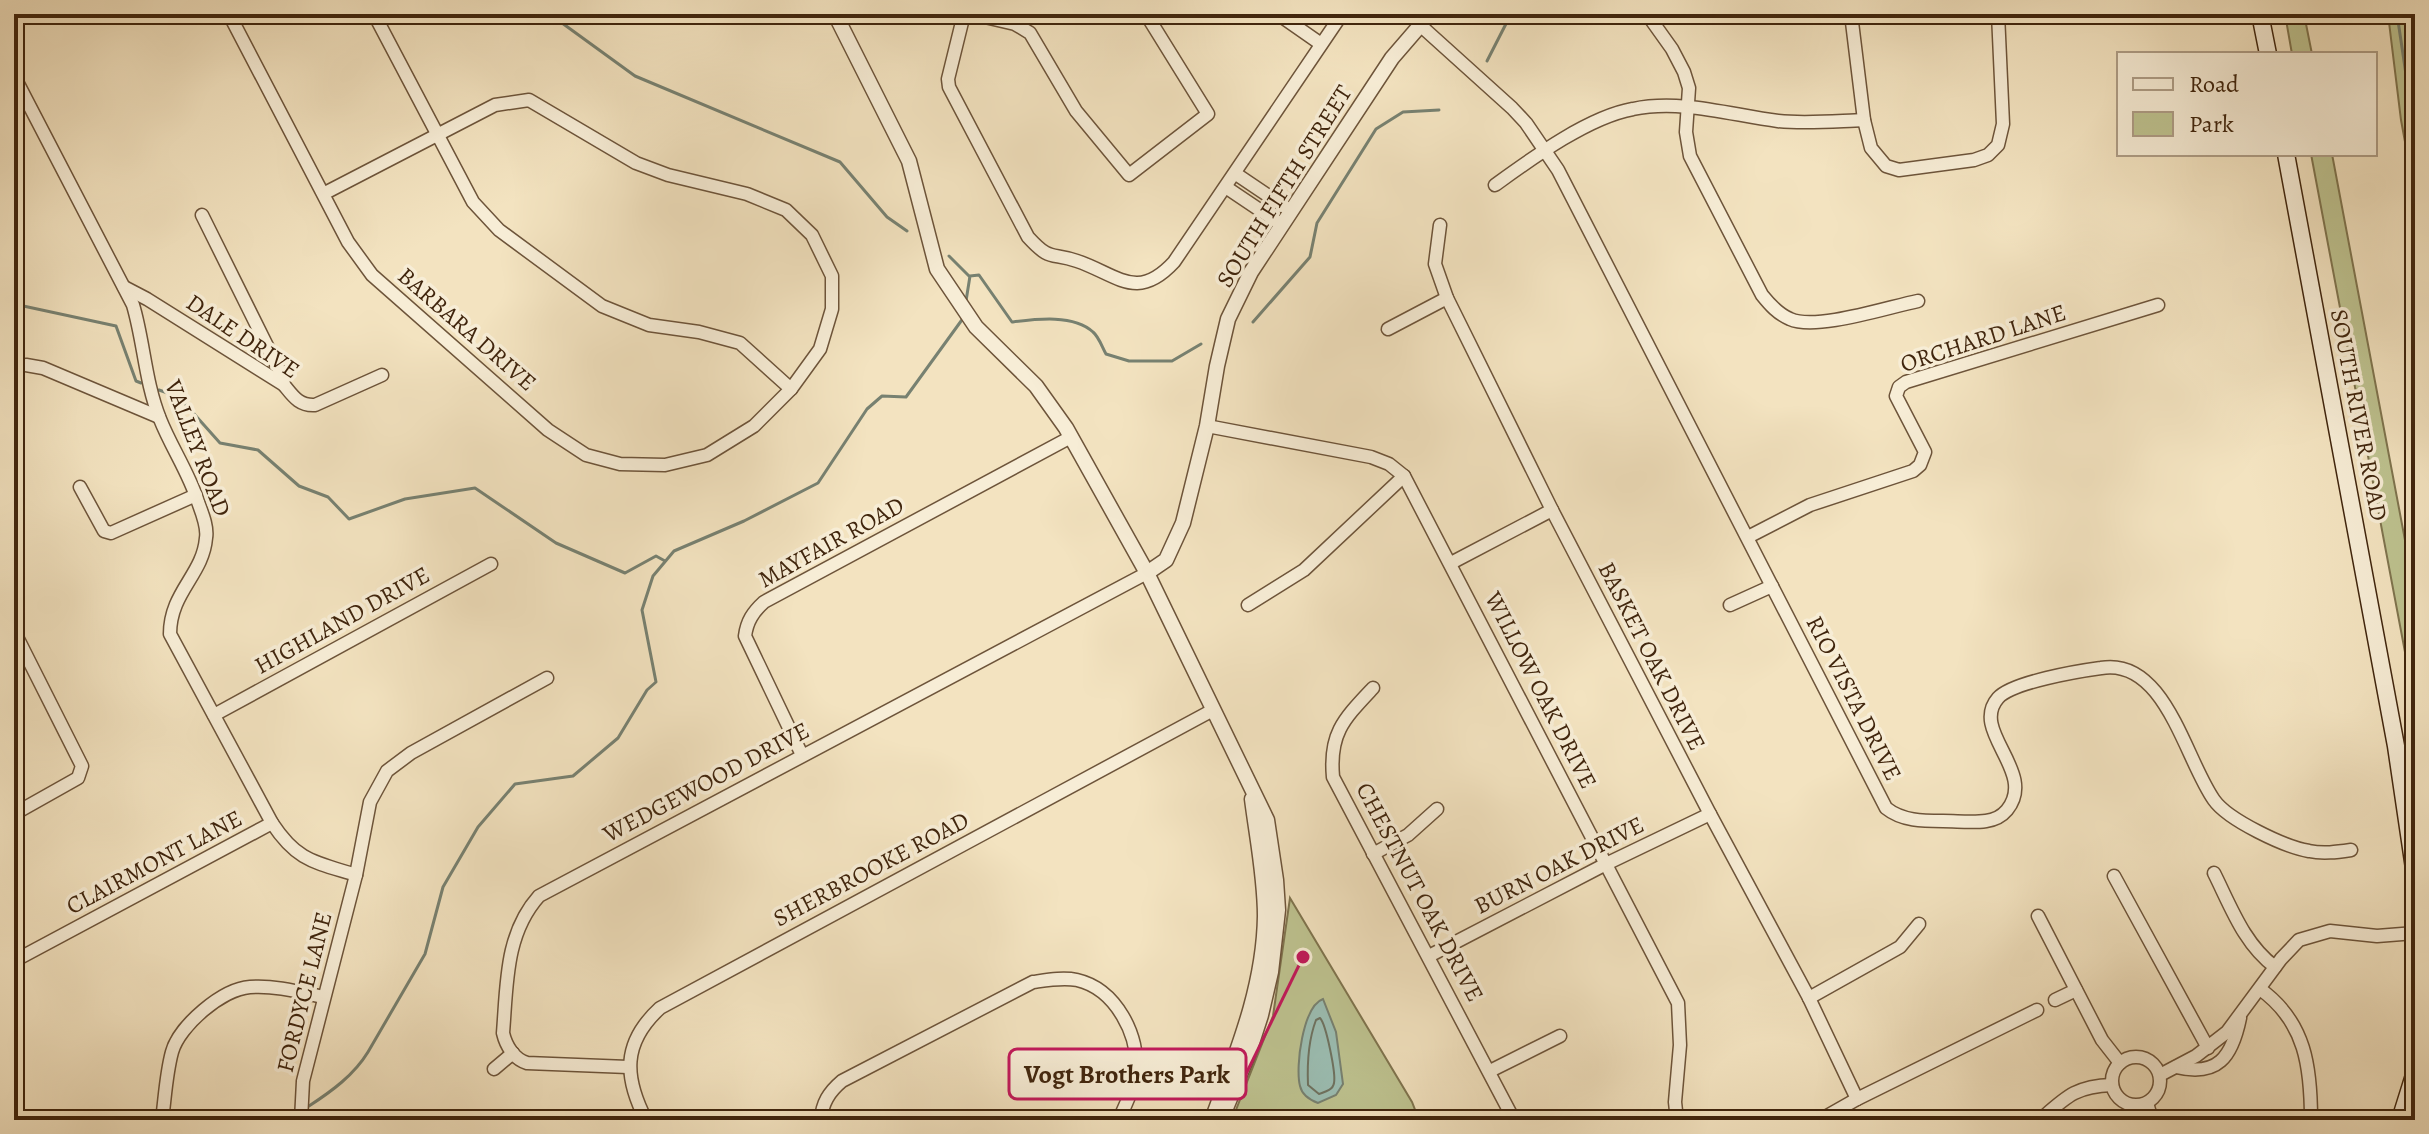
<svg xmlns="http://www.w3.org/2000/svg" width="2429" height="1134" viewBox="0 0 2429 1134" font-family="Alegreya,serif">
<rect width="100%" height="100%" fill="#f3e3c0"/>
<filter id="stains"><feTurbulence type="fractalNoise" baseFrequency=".0025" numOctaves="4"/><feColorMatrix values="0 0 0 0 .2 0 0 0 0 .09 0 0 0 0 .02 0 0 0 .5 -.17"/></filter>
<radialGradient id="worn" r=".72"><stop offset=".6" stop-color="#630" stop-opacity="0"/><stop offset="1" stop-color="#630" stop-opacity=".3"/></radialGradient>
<g fill="#bec390" stroke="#7f744e" stroke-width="2">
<polygon points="2285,14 2304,14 2312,54 2292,54"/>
<polygon points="2388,14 2415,14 2415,196 2401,120"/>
<polygon points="2311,154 2332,154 2415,593 2415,705"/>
<polygon points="1290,898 1412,1102 1419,1120 1232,1120 1273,1016"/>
</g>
<path fill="#9bbeb3" stroke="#778171" stroke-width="2" d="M 1323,999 L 1336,1032 L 1343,1084 L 1336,1095 L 1318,1103 C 1310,1100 1302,1095 1300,1086 C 1295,1067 1303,1006 1323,999 Z"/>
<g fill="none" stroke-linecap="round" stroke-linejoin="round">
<path stroke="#6e7260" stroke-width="2" d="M 1320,1018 C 1326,1024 1336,1073 1334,1083 C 1333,1090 1325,1092 1319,1094 L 1308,1085 C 1307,1062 1308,1041 1316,1020 Z"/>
<g stroke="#778171" stroke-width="3">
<polyline points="2397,14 2415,135"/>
<polyline points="551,15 635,76 840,162 887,217 907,231"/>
<polyline points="1487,61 1511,14"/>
<polyline points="949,256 969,276"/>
<path d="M 966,301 L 970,276 L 979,275 L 1012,322 C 1036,319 1074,314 1093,332 C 1099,337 1102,347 1106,354 L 1129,361 L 1172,361 L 1201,344"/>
<polyline points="14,304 116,326 136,381 141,383"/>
<polyline points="1253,322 1310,257 1317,223 1376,129 1403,112 1439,110"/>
<polyline points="159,390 179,397 220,443 258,450 299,486 328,497 349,519 405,499 475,488 556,543 625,573 656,556 665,561"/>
<path d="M 309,1106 C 332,1091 354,1075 368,1052 L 425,954 L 443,887 L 478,827 L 515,784 L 573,776 L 618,738 L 647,690 L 656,682 L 642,610 L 653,576 L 674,551 L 744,521 L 818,483 L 867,409 L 882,396 L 906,397 L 964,317"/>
<polyline points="287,1120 293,1116"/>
</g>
<g stroke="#6d543a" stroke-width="15">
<g id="minor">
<polyline points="229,14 348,242 372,275 548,430 586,455 620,464 665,465 707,455 754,426 791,389 820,349 832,309 832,276 812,235 786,210 747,194 668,175 636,163 529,100 495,105 323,194"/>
<polyline points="374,14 473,202 499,230 602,306 649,325 699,332 740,343 791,389"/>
<path d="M 964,14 L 948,79 L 949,87 L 1028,237 C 1051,262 1050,252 1077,261 C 1118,275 1137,302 1174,262 L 1342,14"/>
<polyline points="972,14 1015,24 1030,33 1076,111 1129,175 1208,114 1146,14"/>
<polyline points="1278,14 1321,44"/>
<path d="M 1647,14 L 1672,49 L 1684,72 L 1689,88 L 1686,132 L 1690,156 L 1762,295 C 1770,305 1778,314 1790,319 C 1816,331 1888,307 1918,301"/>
<polyline points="1851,14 1864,120 1871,148 1886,166 1899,170 1974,160 1988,155 1998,145 2003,124 1998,14"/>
<path d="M 1420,25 L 1512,108 L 1526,123 L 1558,170 L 1886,808 C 1902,821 1923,821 1943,821 C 1957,821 1972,823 1986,821 C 1994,820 2002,816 2007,810 C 2038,772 1969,731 1998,698 C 2012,682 2079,671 2101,668 C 2165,657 2185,759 2214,800 C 2228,820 2285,847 2309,851 C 2323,854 2337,852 2351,850"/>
<path d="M 14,76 L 133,305 C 144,342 145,382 160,419 C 171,447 189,473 198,502 C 202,513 208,527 206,538 C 203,575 170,592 170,634 L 272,823 C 297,861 314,862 356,875"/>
<polyline points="1236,174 1291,211"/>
<path d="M 1495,185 C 1531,159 1588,117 1633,109 C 1681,99 1731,115 1778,121 C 1806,124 1836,121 1864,120"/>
<polyline points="1227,188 1282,225"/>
<polyline points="202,215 279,370 284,385"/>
<polyline points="1440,225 1435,264 1447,298 1552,510 1710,814 1809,998 1857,1099"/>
<path d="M 124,287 L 147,299 L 284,385 C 293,396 299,406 315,405 L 382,375"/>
<polyline points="1388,329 1447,298"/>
<polyline points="26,365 43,368 159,417"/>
<polyline points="1207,426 1371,457 1389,464 1404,476 1678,1003 1680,1045 1675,1102 1677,1120"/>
<polyline points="80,487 104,531 111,533 196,495"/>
<polyline points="1748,537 1810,505 1913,471 1920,465 1925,452 1896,396 1899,387 1906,382 2158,305"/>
<polyline points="1451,563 1552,510"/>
<polyline points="1248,605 1304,570 1404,476"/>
<polyline points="1730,605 1772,586"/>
<polyline points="14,631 82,766 78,778 14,814"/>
<path d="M 1373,688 C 1344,719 1329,733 1333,777 L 1514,1120"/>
<polyline points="214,715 491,564"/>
<path d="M 802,755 L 745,636 C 747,621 753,612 764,602 L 1071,437"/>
<polyline points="1373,854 1408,835 1437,809"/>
<path d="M 2214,873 C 2231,907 2244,944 2275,967"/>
<polyline points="2114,876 2208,1048"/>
<polyline points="2038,916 2102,1040 2120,1063"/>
<polyline points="1429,956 1606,864 1710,814"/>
<polyline points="14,961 272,823"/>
<path d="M 2260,989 C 2306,1022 2311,1068 2311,1120"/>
<polyline points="1809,998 1900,947 1919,924"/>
<polyline points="2055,1000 2076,990"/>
<circle cx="2136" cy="1081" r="24"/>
<path d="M 628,1067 L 527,1063 C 514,1059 506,1046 503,1033 C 507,984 505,934 539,896 L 1147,573"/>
<path d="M 2176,1067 C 2218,1077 2232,1057 2240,1018"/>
<polyline points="494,1069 513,1053"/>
<polyline points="1490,1071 1560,1036"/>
<polyline points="2160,1075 2196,1056 2227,1032 2281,959 2299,940 2330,931 2377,936 2415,933"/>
<polyline points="2147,1103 2152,1120"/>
<path d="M 162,1120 C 165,1098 166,1074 172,1052 C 179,1026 222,989 250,987 C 274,985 300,992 323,997"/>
<polyline points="301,1120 303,1081 356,875 370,802 387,771 411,753 547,678"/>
<path d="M 646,1120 C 624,1077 622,1043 660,1008 L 1213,710"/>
<path d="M 821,1120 C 822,1103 829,1092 842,1081 L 1033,982 C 1047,980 1063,977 1077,980 C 1116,989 1140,1036 1136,1073 C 1134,1089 1125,1105 1119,1120"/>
<polyline points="1820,1120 1857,1099 2037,1010"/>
<path d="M 2040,1120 C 2066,1097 2076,1086 2112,1085"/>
</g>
</g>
<g stroke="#6d543a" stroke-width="17">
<g id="tertiary">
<polyline points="835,14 909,161 937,269 976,327 1036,386 1066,428 1147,573 1267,820 1276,880 1278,910 1271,972 1261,1015 1248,1055 1221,1120"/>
<polyline points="1147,573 1166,560 1183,523 1207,426 1217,366 1228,319 1251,272 1392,58 1430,14"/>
<path d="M 1212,1120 C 1236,1054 1264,988 1265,916 C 1265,877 1257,838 1252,799"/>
</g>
</g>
<g stroke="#40250d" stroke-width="19">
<g id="secondary">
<polyline points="2260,14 2268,54"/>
<polyline points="2286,154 2396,746 2415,875"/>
<polyline points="2400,1120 2415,1072"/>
</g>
</g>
<use href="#minor" stroke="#f7edd6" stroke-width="12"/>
<use href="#tertiary" stroke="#f7edd6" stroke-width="14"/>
<use href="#secondary" stroke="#f7edd6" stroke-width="16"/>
</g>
<g text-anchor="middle" stroke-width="7" stroke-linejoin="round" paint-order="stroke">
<g font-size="24" fill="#40250d" stroke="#f7edd6">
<text transform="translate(1284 186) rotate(-58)" y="8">SOUTH FIFTH STREET</text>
<text transform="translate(467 329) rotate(41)" y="8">BARBARA DRIVE</text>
<text transform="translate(243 336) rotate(34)" y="8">DALE DRIVE</text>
<text transform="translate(1983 338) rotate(-18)" y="8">ORCHARD LANE</text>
<text transform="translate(2359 415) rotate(79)" y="8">SOUTH RIVER ROAD</text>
<text transform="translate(198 448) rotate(69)" y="8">VALLEY ROAD</text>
<text transform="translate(831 542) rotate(-29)" y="8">MAYFAIR ROAD</text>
<text transform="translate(342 620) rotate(-29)" y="8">HIGHLAND DRIVE</text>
<text transform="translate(1652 656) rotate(63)" y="8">BASKET OAK DRIVE</text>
<text transform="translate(1541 690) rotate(63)" y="8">WILLOW OAK DRIVE</text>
<text transform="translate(1854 698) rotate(63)" y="8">RIO VISTA DRIVE</text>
<text transform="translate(706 782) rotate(-28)" y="8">WEDGEWOOD DRIVE</text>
<text transform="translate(154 862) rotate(-28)" y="8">CLAIRMONT LANE</text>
<text transform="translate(1559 865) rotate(-27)" y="8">BURN OAK DRIVE</text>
<text transform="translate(871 869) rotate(-28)" y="8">SHERBROOKE ROAD</text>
<text transform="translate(1420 892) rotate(62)" y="8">CHESTNUT OAK DRIVE</text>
<text transform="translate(304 992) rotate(-76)" y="8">FORDYCE LANE</text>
</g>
</g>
<path fill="none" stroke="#c2185b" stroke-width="3" d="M1303 957L1246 1074"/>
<circle fill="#c2185b" stroke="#f7edd6" stroke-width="3" cx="1303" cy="957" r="8"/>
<rect fill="#f7edd6" stroke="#c2185b" stroke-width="3" x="1009" y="1049" width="237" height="50" rx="8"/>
<g font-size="26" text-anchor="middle" font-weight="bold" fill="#40250d">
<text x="1127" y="1083">Vogt Brothers Park</text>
</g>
<rect width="2429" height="1134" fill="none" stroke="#f3e3c0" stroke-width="48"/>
<rect x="16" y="16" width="2397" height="1102" fill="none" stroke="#40250d" stroke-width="4"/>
<rect x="24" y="24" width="2381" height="1086" fill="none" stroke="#40250d" stroke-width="2"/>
<rect x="2117" y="52" width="260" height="104" fill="#f7edd6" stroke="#ae9d86" stroke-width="2"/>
<rect x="2133" y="78" width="40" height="12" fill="#f7edd6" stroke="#ae9d86" stroke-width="2"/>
<text x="2189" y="92" font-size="24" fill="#40250d">Road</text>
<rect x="2133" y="112" width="40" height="24" fill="#bec390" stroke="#ae9d86" stroke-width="2"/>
<text x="2189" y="132" font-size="24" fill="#40250d">Park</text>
<rect width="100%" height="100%" filter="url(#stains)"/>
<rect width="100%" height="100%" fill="url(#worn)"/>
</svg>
